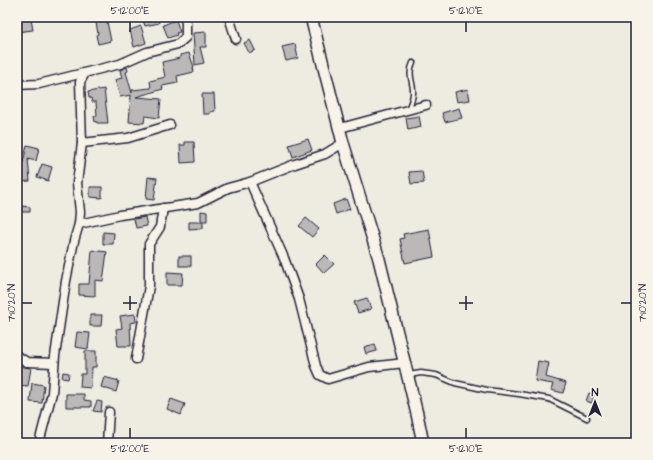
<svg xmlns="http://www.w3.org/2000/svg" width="653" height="460" viewBox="0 0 653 460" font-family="'Architects Daughter',sans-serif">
<rect width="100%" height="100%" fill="#eeebe1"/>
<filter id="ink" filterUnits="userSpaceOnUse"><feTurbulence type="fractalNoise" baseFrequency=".025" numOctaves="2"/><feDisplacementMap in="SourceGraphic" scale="8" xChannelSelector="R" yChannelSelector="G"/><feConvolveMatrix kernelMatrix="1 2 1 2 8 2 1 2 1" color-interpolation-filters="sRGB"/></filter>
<g filter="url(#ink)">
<g fill="#bbb8b7" stroke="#22223b">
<polygon points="95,17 106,17 111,41 98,44 96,35 98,34"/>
<polygon points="142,17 157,17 159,23 145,26"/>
<polygon points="31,19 33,30 17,32 17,21"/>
<polygon points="176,20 180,32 176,33 177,35 168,38 163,25"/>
<polygon points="141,26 146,43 134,47 130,30"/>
<polygon points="206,32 206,47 200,47 204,63 195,65 193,33"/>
<polygon points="250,40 255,50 249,53 244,43"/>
<polygon points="295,44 298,58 286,61 282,47"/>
<polygon points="189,53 194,67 193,67 194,72 177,76 178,83 162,86 163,89 136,97 161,99 159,118 145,116 144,123 129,122 131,95 120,97 115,80 122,78 120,70 127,67 128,71 126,72 132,93 132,90 151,88 150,81 165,77 162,62 180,58 180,55"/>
<polygon points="104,89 108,123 97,123 97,122 95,122 94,116 97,116 96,102 92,102 91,98 89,98 88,92"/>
<polygon points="468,89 470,100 457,102 455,92"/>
<polygon points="202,94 214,94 215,111 210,112 210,114 203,114"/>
<polygon points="459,108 462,118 445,122 442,113"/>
<polygon points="419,116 421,127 408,130 406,118"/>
<polygon points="308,139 312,150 293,157 289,145"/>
<polygon points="185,142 194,142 195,162 181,163 180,145 185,145"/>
<polygon points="27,145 39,148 36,161 28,159 30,181 17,182 17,167 22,167"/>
<polygon points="42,164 52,167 48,181 37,177"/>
<polygon points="422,171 424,183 411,184 409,172"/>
<polygon points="148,177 157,178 154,200 146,199"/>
<polygon points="90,187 102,187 102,198 90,197"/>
<polygon points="346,199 350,209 336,214 333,204"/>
<polygon points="22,206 30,207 30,212 21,212"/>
<polygon points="201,211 207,212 207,221 201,221"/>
<polygon points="145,217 147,226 136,228 134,219"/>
<polygon points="306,218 319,229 312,237 299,226"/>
<polygon points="189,222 203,222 203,228 189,229"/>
<polygon points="429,229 434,257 405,263 400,239 404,238 403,234"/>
<polygon points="103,232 114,233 113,244 103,244"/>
<polygon points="92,250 107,252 103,281 95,280 95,296 79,295 79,284 89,284"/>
<polygon points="325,255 334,264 324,273 316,264"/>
<rect x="179" y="256" width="12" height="10"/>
<polygon points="167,272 183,273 182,285 167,285"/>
<polygon points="367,298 371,309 358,313 354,302"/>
<polygon points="135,314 136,322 130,323 131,346 118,346 116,329 122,328 120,316"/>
<polygon points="90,315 102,315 101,326 90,326"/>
<polygon points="77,332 90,333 88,349 75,347"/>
<polygon points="375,344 377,351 366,354 364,347"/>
<polygon points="85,351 96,351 96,367 92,367 91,388 80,387 81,374 85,374"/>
<polygon points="538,361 549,363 546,377 566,383 563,393 551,390 553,384 535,381"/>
<polygon points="18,366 31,368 28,386 17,385"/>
<polygon points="63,372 69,373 68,379 62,378"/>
<polygon points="104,377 119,381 116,392 101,387"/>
<polygon points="32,383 44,385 42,403 30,402"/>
<polygon points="589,393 595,395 592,403 586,401"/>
<polygon points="66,394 84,394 84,400 91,401 91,407 66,407"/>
<polygon points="171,399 185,404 181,415 167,409"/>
<polygon points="97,401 102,402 101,412 93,411"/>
</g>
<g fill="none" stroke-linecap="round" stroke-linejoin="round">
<g stroke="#22223b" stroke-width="7">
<g id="service">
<path d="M 408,109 C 411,103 414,96 413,89 C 412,80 408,73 413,63"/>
<polyline points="409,375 421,373 436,375 455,383 487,390 519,394 549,399 587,418"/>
</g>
</g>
<g stroke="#22223b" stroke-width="11">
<g id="minor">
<polyline points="229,17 236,39"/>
<polyline points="17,85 39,84 120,64 147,52 178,44 186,37 186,23 185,17"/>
<polyline points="340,128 426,105"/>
<polyline points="82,143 128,138 170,125"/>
<polyline points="250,182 284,258 299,299 316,366 320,375 328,379 369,367 405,363"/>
<polyline points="79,224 80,212 77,183 82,143 80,82 85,73"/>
<polyline points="17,356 27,362 54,363"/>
<polyline points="136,359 149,286 149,244 160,227 163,208"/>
<polyline points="39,443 52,393 55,356 66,281 74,241 79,224 120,215 198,203 228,188 250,182 295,164 325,154 343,143"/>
<polyline points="107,443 109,412"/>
</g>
</g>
<g stroke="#22223b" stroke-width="14">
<polyline id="tertiary" points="311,17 343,143 379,259 417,414 423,443"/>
</g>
<use href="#service" stroke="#f7f3e8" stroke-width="4"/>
<use href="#minor" stroke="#f7f3e8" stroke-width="8"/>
<use href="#tertiary" stroke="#f7f3e8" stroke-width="11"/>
</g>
</g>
<path fill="none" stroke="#22223b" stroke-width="1.5" d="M 130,22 L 130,32M 466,22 L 466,32M 130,296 L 130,310M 466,296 L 466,310M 22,303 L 32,303M 123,303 L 137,303M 459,303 L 473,303M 621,303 L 631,303M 130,428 L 130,438M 466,428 L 466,438"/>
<rect width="653" height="460" fill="none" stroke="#f7f3e8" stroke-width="44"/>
<g transform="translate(595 402)" stroke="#f7f3e8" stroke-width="3" paint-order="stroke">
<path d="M0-3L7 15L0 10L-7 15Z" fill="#22223b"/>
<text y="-6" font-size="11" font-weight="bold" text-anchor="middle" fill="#22223b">N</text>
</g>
<rect x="22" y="22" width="609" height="416" fill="none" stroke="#22223b" stroke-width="1.5"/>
<g font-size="10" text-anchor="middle" fill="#22223b">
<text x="130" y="14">5°12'00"E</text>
<text x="466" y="14">5°12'10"E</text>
<text transform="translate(11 303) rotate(-90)" y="4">7°10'20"N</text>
<text transform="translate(642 303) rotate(-90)" y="4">7°10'20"N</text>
<text x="130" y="452">5°12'00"E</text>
<text x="466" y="452">5°12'10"E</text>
</g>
</svg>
